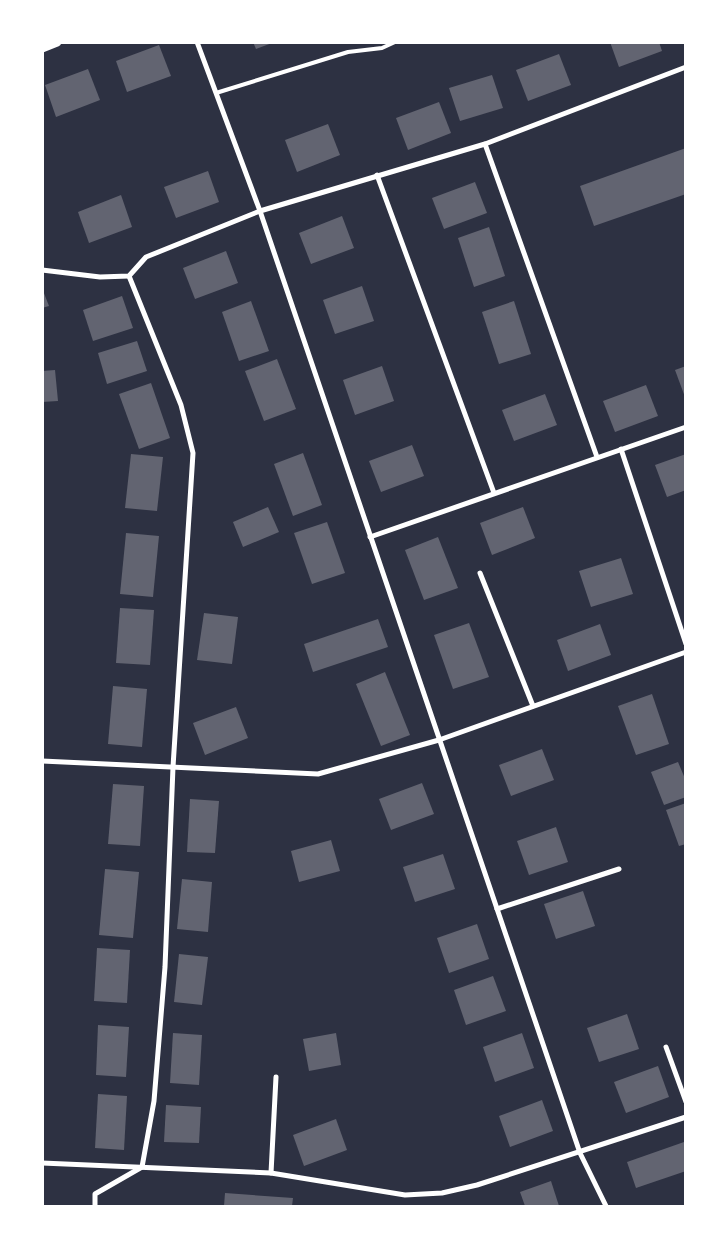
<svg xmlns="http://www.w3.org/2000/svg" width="728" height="1249" viewBox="0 0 728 1249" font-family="'PT Sans Narrow',sans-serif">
<rect width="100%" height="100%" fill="#2d3142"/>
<g fill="#626471">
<polygon points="253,42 272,42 272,43 256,49"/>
<polygon points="610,42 659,42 662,51 619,67"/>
<polygon points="159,45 171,76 127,92 116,61"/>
<polygon points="559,54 571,85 528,101 516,70"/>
<polygon points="88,69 100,100 56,117 45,85"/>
<polygon points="492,75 503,108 460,121 449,88"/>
<polygon points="439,102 451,133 408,150 396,118"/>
<polygon points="328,124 340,155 297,172 285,140"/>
<polygon points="686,148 686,194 594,226 580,186"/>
<polygon points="208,171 219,202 176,218 164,187"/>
<polygon points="475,182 487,213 444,229 432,198"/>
<polygon points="121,195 132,227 89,243 78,212"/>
<polygon points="342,216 354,248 311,264 299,233"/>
<polygon points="489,227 505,276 474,287 458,238"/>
<polygon points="226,251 238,283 195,299 183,268"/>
<polygon points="362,286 374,321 335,334 323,300"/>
<polygon points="42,288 49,306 42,308"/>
<polygon points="122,296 133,328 93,341 83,310"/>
<polygon points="251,301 269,351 239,361 222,312"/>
<polygon points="514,301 531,354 499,364 482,312"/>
<polygon points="137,341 147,371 107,384 98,353"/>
<polygon points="277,359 296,409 264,421 245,371"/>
<polygon points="382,366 394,401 355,415 343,380"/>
<polygon points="686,366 686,397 685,397 675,370"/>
<polygon points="55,370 58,401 42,402 42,371"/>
<polygon points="151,383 170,438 139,449 119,394"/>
<polygon points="646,385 658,416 615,432 603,401"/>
<polygon points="545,394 557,425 514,441 502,410"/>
<polygon points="412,445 424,476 381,492 369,461"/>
<polygon points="303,453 322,505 293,516 274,464"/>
<polygon points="131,454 163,457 157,511 125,508"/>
<polygon points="686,454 686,490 667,497 655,465"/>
<polygon points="268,507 279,532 243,547 233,522"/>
<polygon points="523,507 535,538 492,555 480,523"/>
<polygon points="327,522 345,573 312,584 294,533"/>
<polygon points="126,533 159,536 153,597 120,594"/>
<polygon points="438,537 458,588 424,600 405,550"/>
<polygon points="621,558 633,594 591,607 579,571"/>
<polygon points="120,608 154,610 150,665 116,663"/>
<polygon points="204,613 238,617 232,664 197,660"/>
<polygon points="378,619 388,647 313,672 304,644"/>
<polygon points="469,623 489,677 453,689 434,635"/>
<polygon points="600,624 611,655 568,671 557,640"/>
<polygon points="385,672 410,735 381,746 356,684"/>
<polygon points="113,686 147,689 142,747 108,744"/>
<polygon points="652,694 669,744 636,755 618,706"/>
<polygon points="236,707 248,738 205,755 193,723"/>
<polygon points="542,749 554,780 511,796 499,765"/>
<polygon points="678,762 686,781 686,797 664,805 651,772"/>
<polygon points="422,783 434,814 391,830 379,799"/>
<polygon points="113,784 144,786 140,846 108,844"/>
<polygon points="190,799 219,801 215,853 187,852"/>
<polygon points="686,803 686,844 679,846 666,810"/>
<polygon points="556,827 568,862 529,875 517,841"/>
<polygon points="331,840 340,871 299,882 291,851"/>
<polygon points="443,854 455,889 415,902 403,867"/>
<polygon points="105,869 139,872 133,938 99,935"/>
<polygon points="182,879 212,882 208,932 177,929"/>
<polygon points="583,891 595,926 556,939 544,904"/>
<polygon points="477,924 489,959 449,973 437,938"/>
<polygon points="97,948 130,950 127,1003 94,1001"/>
<polygon points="179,954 208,957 202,1005 174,1002"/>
<polygon points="493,976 506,1011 466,1025 454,990"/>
<polygon points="627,1014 639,1049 599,1062 587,1028"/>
<polygon points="98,1025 129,1027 126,1077 96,1075"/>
<polygon points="173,1033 202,1035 199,1085 170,1083"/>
<polygon points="336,1033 341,1065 309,1071 303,1039"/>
<polygon points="522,1033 534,1068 495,1082 483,1047"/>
<polygon points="658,1066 669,1097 626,1113 614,1082"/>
<polygon points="98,1094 127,1096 124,1150 95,1148"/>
<polygon points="542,1100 553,1131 510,1147 499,1116"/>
<polygon points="166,1105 201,1107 199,1143 164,1142"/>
<polygon points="336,1119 347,1150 304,1166 293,1135"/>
<polygon points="684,1142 686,1171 636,1188 627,1162"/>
<polygon points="551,1181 559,1206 525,1206 520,1192"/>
<polygon points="225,1193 293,1198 292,1206 224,1206"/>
</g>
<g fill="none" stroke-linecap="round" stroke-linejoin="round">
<polyline stroke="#fff" stroke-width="4" points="216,93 348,52 382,48 395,42"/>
<g stroke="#fff" stroke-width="5">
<polyline points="197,42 260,211 580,1153 606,1206"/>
<polyline points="485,144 597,457"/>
<polyline points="377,175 494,493"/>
<polyline points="42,270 100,277 129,276 146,257 260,211 485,144 686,67"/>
<polyline points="621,449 686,644"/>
<polyline points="370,537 686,427"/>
<polyline points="480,573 533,706"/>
<polyline points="42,761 318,774 439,740 686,652"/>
<polyline points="497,909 619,869"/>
<polyline points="666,1047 686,1102"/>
<polyline points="42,1163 271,1173 405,1195 442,1193 477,1185 686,1117"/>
<polyline points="271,1173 276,1077"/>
<polyline points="95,1206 95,1194 142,1167 154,1101 165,967 173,767 193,453 181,405 129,276"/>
</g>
<polyline stroke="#fff" stroke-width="9" points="42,48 57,42"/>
</g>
<rect width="728" height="1249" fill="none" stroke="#ffffff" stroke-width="88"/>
</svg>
